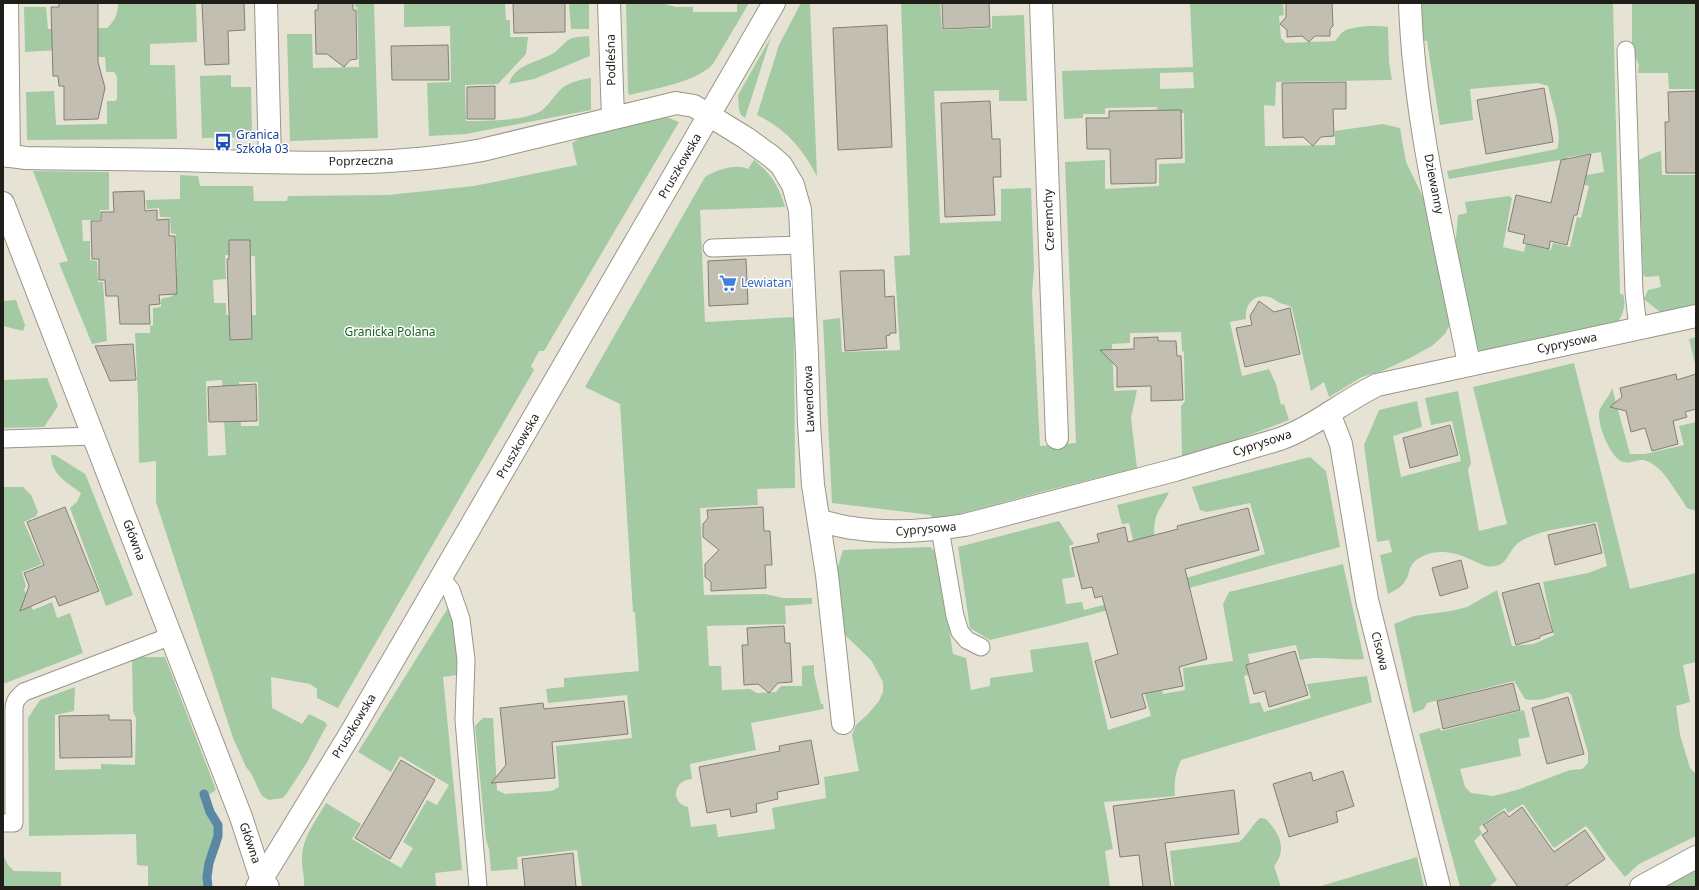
<svg xmlns="http://www.w3.org/2000/svg" width="1699" height="890" viewBox="0 0 1699 890" font-family="'Noto Sans',sans-serif">
<rect width="100%" height="100%" fill="#e6e3d5"/>
<g fill="#a3caa2" fill-rule="evenodd">
<path d="M 118,3 L 196,3 L 197,42 L 150,44 L 150,65 L 175,65 L 177,139 L 27,140 L 26,92 L 54,91 L 56,125 L 107,124 L 107,101 L 115,101 L 117,99 L 117,77 L 114,72 L 106,72 L 105,57 L 59,58 L 58,50 L 25,52 L 24,7 L 46,7 L 48,29 L 107,28 C 115,21 118,13 118,3 Z"/>
<polygon points="355,3 374,3 378,138 290,141 287,34 312,34 313,68 359,67 357,7 355,7"/>
<path d="M 404,3 L 505,3 L 506,20 L 510,20 L 510,37 L 528,37 L 526,54 L 498,84 L 465,85 L 466,121 C 485,121 525,121 541,111 C 549,105 553,97 560,90 C 568,82 580,80 591,78 L 591,110 L 466,134 L 429,136 L 427,83 L 451,82 L 450,26 L 404,27 Z"/>
<polygon points="569,3 589,3 589,29 571,29"/>
<path d="M 626,3 L 661,3 L 676,7 L 693,7 L 693,12 L 737,12 L 737,3 L 749,3 L 713,64 C 695,83 655,88 630,95 L 628,93 Z"/>
<path d="M 801,3 L 810,3 L 817,176 C 801,147 787,130 757,115 L 779,45 Z"/>
<path d="M 901,3 L 940,3 L 942,30 L 992,28 L 992,16 L 1024,15 L 1027,101 L 999,101 L 999,90 L 934,91 L 940,223 L 1001,221 L 1001,189 L 1031,188 L 1034,270 L 1032,292 L 1040,446 L 1076,443 L 1065,162 L 1105,160 L 1105,189 L 1159,186 L 1159,164 L 1185,163 L 1184,113 L 1158,113 L 1157,107 L 1105,108 L 1105,114 L 1083,114 L 1083,118 L 1064,119 L 1062,71 L 1193,67 L 1190,3 L 1283,3 L 1284,15 L 1279,16 L 1281,38 L 1286,43 L 1335,41 C 1338,38 1341,32 1346,30 C 1357,26 1376,25 1388,27 L 1389,62 L 1392,80 L 1276,82 L 1275,106 L 1264,105 L 1265,146 L 1335,145 L 1335,131 L 1383,124 L 1400,128 L 1406,162 L 1424,199 L 1450,324 L 1445,334 L 1432,346 L 1410,358 L 1382,371 L 1362,377 L 1329,397 L 1324,382 L 1311,391 L 1292,308 C 1287,304 1285,305 1280,303 C 1276,301 1273,298 1269,297 C 1254,293 1244,305 1246,319 L 1230,322 L 1242,376 L 1269,369 L 1276,384 L 1281,405 L 1284,404 L 1289,420 L 1209,450 L 1182,457 L 1181,406 L 1185,401 L 1184,352 L 1182,351 L 1181,332 L 1130,333 L 1130,343 L 1112,344 L 1114,391 L 1137,390 L 1131,418 L 1137,468 L 1045,491 L 952,516 L 932,518 L 931,515 L 923,514 L 832,503 L 823,320 L 840,318 L 842,352 L 900,350 L 894,256 L 910,255 ZM 1193,72 L 1194,88 L 1160,89 L 1160,73 Z"/>
<path d="M 1417,3 L 1613,3 L 1620,294 L 1623,294 C 1626,305 1624,312 1618,322 L 1493,352 L 1479,351 L 1472,327 L 1455,249 L 1458,215 L 1467,213 L 1465,202 L 1509,196 L 1512,198 L 1503,247 L 1524,252 L 1526,244 L 1551,250 L 1553,243 L 1570,247 L 1577,217 L 1581,218 L 1589,186 L 1570,181 L 1569,178 L 1604,172 L 1601,152 L 1568,157 L 1566,159 L 1449,179 L 1447,171 L 1557,149 C 1563,130 1552,105 1548,86 L 1538,83 L 1470,89 L 1473,120 L 1440,125 L 1427,41 L 1418,40 Z"/>
<polygon points="1632,3 1696,3 1696,89 1669,89 1668,73 1638,73 1639,65 1632,49"/>
<path d="M 589,36 L 590,56 L 534,79 L 509,84 C 514,64 539,62 554,53 C 560,49 564,42 570,39 C 576,36 583,37 589,36 Z"/>
<polygon points="771,37 745,118 741,115 739,109 738,95"/>
<polygon points="231,75 231,87 251,87 252,137 202,138 200,76"/>
<path d="M 663,117 L 669,118 L 679,122 L 544,351 L 539,351 L 531,366 L 534,370 L 338,708 L 317,698 L 317,689 L 310,684 L 271,677 L 272,708 L 302,724 L 309,714 L 325,722 L 327,725 L 306,764 L 287,793 L 283,798 L 269,800 L 262,796 L 258,788 L 251,773 L 246,767 L 233,738 L 156,502 L 156,461 L 139,463 L 138,396 L 135,333 L 150,333 L 150,326 L 153,325 L 153,308 L 161,307 L 161,299 L 173,296 L 172,280 L 177,279 L 176,234 L 171,233 L 170,217 L 160,217 L 159,208 L 147,209 L 146,200 L 180,199 L 180,175 L 198,176 L 200,186 L 253,186 L 254,201 L 287,201 L 288,196 L 388,195 L 474,186 L 577,165 L 572,143 L 593,130 ZM 225,255 L 255,256 L 256,315 L 226,315 L 226,303 L 214,303 L 213,280 L 226,279 ZM 222,380 L 226,455 L 208,456 L 206,381 ZM 239,382 L 258,382 L 259,426 L 241,426 Z"/>
<polygon points="1661,151 1662,175 1696,175 1696,306 1661,313 1644,299 1648,290 1661,287 1659,276 1646,277 1643,275 1639,160 1651,154"/>
<path d="M 754,160 C 771,174 779,186 785,207 L 700,210 L 705,322 L 794,317 L 795,488 L 757,489 L 758,505 L 700,508 L 704,595 L 765,594 L 783,598 L 812,598 L 812,604 L 785,606 L 786,624 L 707,626 L 709,666 L 721,666 L 722,690 L 750,689 L 757,693 L 776,692 L 781,686 L 802,686 L 802,666 L 814,665 L 814,674 L 821,704 L 823,704 L 824,709 L 751,723 L 756,750 L 690,764 L 692,779 C 673,780 670,803 688,807 L 691,827 L 716,824 L 718,837 L 775,829 L 772,808 L 826,798 L 824,777 L 859,771 L 852,735 L 856,725 L 868,714 L 879,701 L 883,692 L 883,682 L 871,660 L 844,634 L 836,573 L 843,550 L 930,547 L 938,554 L 953,654 L 966,658 L 971,690 L 990,686 L 990,678 L 1033,672 L 1030,650 L 1088,642 L 1108,730 L 1151,716 L 1127,631 L 1151,650 L 1163,694 L 1185,690 L 1183,668 L 1233,661 L 1223,604 L 1229,592 L 1343,564 L 1364,659 C 1343,661 1321,655 1300,660 L 1296,645 L 1248,654 L 1252,674 L 1244,676 L 1250,704 L 1260,702 L 1264,712 L 1311,698 L 1307,684 L 1367,676 L 1372,702 L 1181,760 C 1175,773 1174,782 1175,796 L 1104,802 L 1113,849 L 1105,851 L 1110,887 L 582,887 L 577,850 L 517,857 L 518,869 L 491,871 L 489,849 L 486,840 L 475,726 L 483,718 L 493,718 L 497,790 L 505,794 L 552,791 L 559,787 L 556,746 L 632,738 L 627,695 L 548,703 L 546,689 L 564,687 L 564,678 L 639,671 L 635,612 L 633,612 L 620,404 L 585,387 L 705,177 C 716,170 735,163 748,169 Z"/>
<polygon points="33,171 109,172 109,210 100,210 100,220 82,220 83,241 90,241 90,260 97,261 98,282 103,282 107,341 92,344 59,263 68,261"/>
<polygon points="16,300 25,325 23,331 3,326 3,301"/>
<polygon points="1696,337 1696,368 1689,339"/>
<path d="M 1574,363 L 1630,589 L 1696,573 L 1696,662 L 1683,665 L 1690,702 L 1676,706 L 1680,735 L 1690,768 L 1696,774 L 1696,836 L 1639,864 L 1625,877 L 1608,856 L 1592,833 L 1586,826 L 1554,848 L 1523,804 L 1508,813 L 1505,808 L 1479,827 L 1482,833 L 1474,841 L 1497,880 L 1489,887 L 1460,887 L 1419,734 L 1440,728 L 1441,731 L 1524,710 L 1530,737 L 1518,739 L 1521,756 L 1460,769 L 1465,787 L 1471,793 L 1493,796 L 1517,790 L 1570,770 L 1582,769 L 1588,763 L 1588,753 L 1571,694 L 1568,692 C 1554,695 1539,703 1525,699 L 1514,681 L 1427,703 L 1424,709 L 1413,713 L 1394,624 L 1414,616 L 1451,611 L 1467,607 L 1497,590 L 1512,646 L 1534,644 L 1554,635 L 1543,582 L 1588,573 L 1607,566 L 1597,522 C 1573,527 1538,529 1518,543 C 1509,550 1508,564 1495,566 C 1484,568 1478,562 1467,558 C 1455,552 1436,549 1423,556 C 1404,566 1413,573 1403,584 C 1399,589 1393,591 1388,594 L 1380,555 L 1392,552 L 1389,540 L 1377,542 L 1364,445 L 1379,410 L 1417,401 L 1422,427 L 1393,436 L 1401,477 L 1461,461 L 1452,421 L 1431,425 L 1425,398 L 1458,391 L 1471,463 L 1468,470 L 1479,531 L 1507,524 L 1473,387 Z"/>
<polygon points="47,378 58,406 44,427 3,428 3,380"/>
<path d="M 1612,388 L 1630,454 L 1645,454 L 1684,445 L 1679,426 L 1696,422 L 1696,511 C 1694,510 1689,509 1687,508 C 1685,506 1684,502 1682,500 C 1674,489 1668,477 1658,468 C 1639,451 1634,467 1621,461 C 1610,456 1595,421 1600,409 C 1604,401 1610,396 1612,388 Z"/>
<path d="M 51,455 L 55,455 L 85,474 L 87,478 L 133,595 L 106,606 L 70,508 L 77,502 L 81,493 C 65,481 52,475 51,455 Z"/>
<path d="M 1310,457 L 1326,471 L 1340,547 L 1053,625 L 990,640 L 970,628 L 958,547 L 1059,521 L 1074,544 L 1069,546 L 1075,577 L 1062,579 L 1066,604 L 1082,602 L 1084,610 L 1146,594 L 1129,523 L 1122,524 L 1117,505 L 1169,492 C 1166,500 1160,507 1157,514 C 1150,532 1158,555 1161,573 L 1173,582 L 1265,554 L 1250,503 L 1207,512 L 1200,510 L 1192,487 Z"/>
<polygon points="3,487 23,487 31,495 38,512 36,516 24,522 42,564 22,572 26,586 24,590 33,610 52,602 57,618 70,613 83,653 3,684"/>
<path d="M 448,608 C 456,625 457,656 457,675 L 443,677 L 462,870 L 435,873 L 436,886 L 420,887 L 304,887 C 305,876 301,867 302,856 C 303,837 317,819 326,803 L 361,824 L 352,839 L 401,868 L 413,848 L 403,842 L 427,800 L 437,805 L 449,785 L 400,756 L 391,772 L 358,752 Z"/>
<polygon points="132,657 165,657 216,790 207,796 222,827 220,846 212,865 211,871 211,887 148,887 148,866 137,865 136,834 29,836 28,718 40,700 75,687 74,711 55,715 55,770 101,769 101,764 135,765 136,718 133,711"/>
<path d="M 1260,818 L 1266,819 C 1279,833 1288,849 1274,866 L 1281,887 L 1174,887 L 1170,851 L 1239,842 C 1247,836 1252,825 1260,818 Z"/>
<polygon points="3,855 8,865 14,871 61,872 61,887 3,887"/>
<polygon points="1417,857 1424,887 1318,887"/>
<polygon points="1696,867 1696,887 1660,887"/>
</g>
<g fill="none" stroke-linecap="round" stroke-linejoin="round">
<polyline stroke="#5a88a4" stroke-width="9" points="204,794 210,812 218,825 218,836 209,863 207,877 208,887"/>
</g>
<g fill="#c2bfb2" stroke="#838073">
<polygon points="59,3 98,3 98,62 105,88 98,119 64,120 64,86 59,86 58,76 53,76 51,7 59,7"/>
<polygon points="202,3 244,3 245,30 228,31 229,64 205,65"/>
<polygon points="318,3 353,3 353,10 356,10 357,59 350,60 344,67 327,54 316,54 315,10 318,10"/>
<polygon points="513,3 565,3 565,32 514,33"/>
<polygon points="942,3 989,3 990,27 943,29"/>
<polygon points="1286,3 1332,3 1333,26 1330,29 1330,36 1315,36 1309,42 1302,36 1287,37 1287,30 1280,24 1286,17"/>
<polygon points="887,25 892,147 838,150 833,28"/>
<polygon points="448,45 449,80 392,80 391,46"/>
<polygon points="1346,82 1346,109 1333,109 1334,136 1321,137 1313,146 1303,137 1283,138 1282,83"/>
<polygon points="495,86 495,119 467,119 467,87"/>
<polygon points="1544,88 1553,142 1486,154 1477,100"/>
<polygon points="1696,91 1696,173 1666,173 1665,122 1669,122 1668,92"/>
<polygon points="990,101 992,139 1000,139 1001,177 993,177 995,215 945,217 941,103"/>
<polygon points="1181,110 1182,158 1156,159 1156,183 1111,184 1110,149 1087,149 1086,118 1109,118 1109,111"/>
<polygon points="1591,154 1577,215 1574,215 1567,245 1550,241 1549,249 1523,243 1525,235 1508,231 1516,195 1551,203 1561,160"/>
<polygon points="144,191 145,211 157,210 157,220 169,219 169,236 175,236 177,294 159,295 160,304 149,305 150,324 120,324 118,296 106,296 105,280 99,280 99,259 92,259 91,221 101,221 101,212 114,212 113,192"/>
<polygon points="229,240 250,240 252,339 230,340 227,259 229,259"/>
<polygon points="746,259 748,304 709,306 708,261"/>
<polygon points="884,270 885,297 894,296 896,333 890,333 890,335 886,336 887,348 845,351 840,271"/>
<polygon points="1259,301 1274,312 1290,308 1300,354 1245,367 1236,328 1252,325 1250,316"/>
<polygon points="1158,337 1158,341 1176,341 1177,356 1181,356 1183,400 1151,401 1151,386 1117,387 1117,367 1100,350 1134,349 1134,338"/>
<polygon points="133,344 136,380 110,381 95,346"/>
<polygon points="1676,374 1677,380 1696,374 1696,409 1685,412 1687,417 1673,421 1678,444 1652,451 1645,428 1631,432 1626,411 1610,407 1622,397 1620,388"/>
<polygon points="256,384 257,421 209,422 208,387"/>
<polygon points="1450,425 1458,455 1410,468 1403,438"/>
<polygon points="65,507 99,591 59,606 55,596 20,611 29,586 24,573 44,565 27,522"/>
<polygon points="763,507 764,531 770,531 772,565 765,565 766,588 711,591 711,582 705,577 705,564 719,550 703,537 703,524 708,518 707,510"/>
<polygon points="1248,508 1259,550 1185,569 1207,659 1179,667 1183,686 1142,694 1146,708 1111,718 1095,661 1118,654 1102,596 1095,598 1092,587 1082,589 1072,548 1099,542 1097,534 1125,527 1128,542 1178,529 1177,526"/>
<polygon points="1595,524 1602,553 1555,565 1548,535"/>
<polygon points="1461,560 1468,588 1440,596 1432,568"/>
<polygon points="1539,583 1553,632 1540,636 1540,638 1516,645 1502,593"/>
<polygon points="784,626 785,643 790,643 792,682 778,683 769,693 758,684 744,685 742,645 748,645 747,628"/>
<polygon points="1295,651 1308,695 1269,707 1265,691 1254,694 1246,665"/>
<polygon points="1513,683 1520,710 1443,729 1437,701"/>
<polygon points="1568,697 1584,754 1547,764 1532,708"/>
<polygon points="624,701 628,734 552,742 555,778 491,783 506,765 500,708 543,703 544,709"/>
<polygon points="109,715 109,720 131,720 132,757 60,758 59,716"/>
<polygon points="811,740 819,784 777,792 778,799 756,804 757,812 731,817 730,809 707,813 699,767 780,751 779,746"/>
<polygon points="401,760 435,780 390,859 355,838"/>
<polygon points="1343,771 1354,806 1336,812 1338,822 1289,837 1273,784 1311,772 1313,781"/>
<polygon points="1234,790 1239,834 1165,843 1171,887 1143,887 1139,855 1120,857 1113,806"/>
<polygon points="1522,807 1554,852 1585,830 1605,859 1564,887 1518,887 1482,835 1488,831 1483,825 1504,811 1509,817"/>
<polygon points="573,853 576,887 525,887 522,859"/>
</g>
<g fill="none" stroke-linecap="round" stroke-linejoin="round">
<g stroke="#999689" stroke-width="19">
<g id="service">
<polyline points="1626,50 1634,292 1638,328"/>
<polyline points="712,248 802,245"/>
<polyline points="3,439 94,436"/>
<polyline points="940,529 955,616 960,632 967,640 981,647"/>
<polyline points="441,578 451,590 461,619 466,660 464,720 478,887"/>
<path d="M 3,823 L 14,823 L 14,709 C 14,701 18,697 24,692 L 171,636"/>
</g>
</g>
<g stroke="#999689" stroke-width="24">
<g id="minor">
<polyline points="7,3 9,156"/>
<polyline points="266,3 270,162"/>
<polyline points="609,3 613,118"/>
<polyline points="1041,3 1057,438"/>
<path d="M 1410,3 C 1414,123 1446,246 1469,364"/>
<path d="M 3,155 L 26,158 C 88,159 149,159 211,161 C 301,163 393,167 482,150 L 676,103 L 694,106 L 746,138 L 772,157 L 781,165 L 793,185 L 800,210 L 807,353 L 809,424 L 813,485 L 827,575 L 843,723"/>
<polyline points="3,203 241,817 261,878 268,887"/>
<polyline points="1329,413 1341,444 1367,600 1439,887"/>
<path d="M 820,521 C 831,523 842,527 853,528 C 890,534 928,531 965,525 L 1175,470 L 1280,439 C 1315,426 1344,401 1377,385 L 1696,316"/>
<polyline points="1641,887 1696,857"/>
</g>
</g>
<g stroke="#999689" stroke-width="24">
<polyline id="tertiary" points="257,887 352,731 774,3"/>
</g>
<use href="#service" stroke="#fff" stroke-width="17"/>
<use href="#minor" stroke="#fff" stroke-width="22"/>
<use href="#tertiary" stroke="#fff" stroke-width="22"/>
</g>
<defs>
<g id="bus-bare" transform="scale(1.38)"><path d="M-5-6H5V4H4V6H2V4H-2V6H-4V4H-5ZM-3.5-4V0h7V-4ZM-3.5 1.2v1.5H-2V1.2ZM2 1.2v1.5H3.5V1.2Z" fill="#1a4fb4" stroke="#fff" stroke-width="2.5" paint-order="stroke"/></g>
<g id="supermarket-bare" transform="scale(1.38)"><path d="M-6-5.5h2.5l.6 2H6L4.5 2H-2.5L-4.4-4H-6ZM-1.5 3.2a1.3 1.3 0 1 0 .1 0ZM3 3.2a1.3 1.3 0 1 0 .1 0Z" fill="#3f7fe0" stroke="#fff" stroke-width="2.5" paint-order="stroke"/></g>
</defs>
<g fill-rule="evenodd">
<use href="#bus-bare" x="223" y="142"/>
<use href="#supermarket-bare" x="728" y="283"/>
</g>
<g text-anchor="middle" stroke-width="3" stroke-linejoin="round" paint-order="stroke">
<g font-size="12" fill="#1f1e19" stroke="#fff">
<text transform="translate(611 60) rotate(-91)" y="4">Podleśna</text>
<text transform="translate(361 161) rotate(-1)" y="4">Poprzeczna</text>
<text transform="translate(680 166) rotate(-60)" y="4">Pruszkowska</text>
<text transform="translate(1434 184) rotate(79)" y="4">Dziewanny</text>
<text transform="translate(1049 220) rotate(-92)" y="4">Czeremchy</text>
<text transform="translate(1567 343) rotate(-12)" y="4">Cyprysowa</text>
<text transform="translate(809 399) rotate(-92)" y="4">Lawendowa</text>
<text transform="translate(1262 443) rotate(-18)" y="4">Cyprysowa</text>
<text transform="translate(518 446) rotate(-60)" y="4">Pruszkowska</text>
<text transform="translate(926 529) rotate(-5)" y="4">Cyprysowa</text>
<text transform="translate(134 540) rotate(69)" y="4">Główna</text>
<text transform="translate(1380 651) rotate(76)" y="4">Cisowa</text>
<text transform="translate(354 726) rotate(-59)" y="4">Pruszkowska</text>
<text transform="translate(250 843) rotate(71)" y="4">Główna</text>
</g>
<g font-size="12" fill="#164399" stroke="#fff" text-anchor="start">
<text x="236" y="139">Granica<tspan x="236" dy="14">Szkoła 03</tspan></text>
</g>
<g font-size="12" fill="#366cbe" stroke="#fff" text-anchor="start">
<text x="741" y="287">Lewiatan</text>
</g>
<g font-size="12" fill="#196221" stroke="#fff">
<text x="390" y="336">Granicka Polana</text>
</g>
</g>
<rect width="1699" height="890" fill="none" stroke="#1f1e19" stroke-width="8"/>
</svg>
